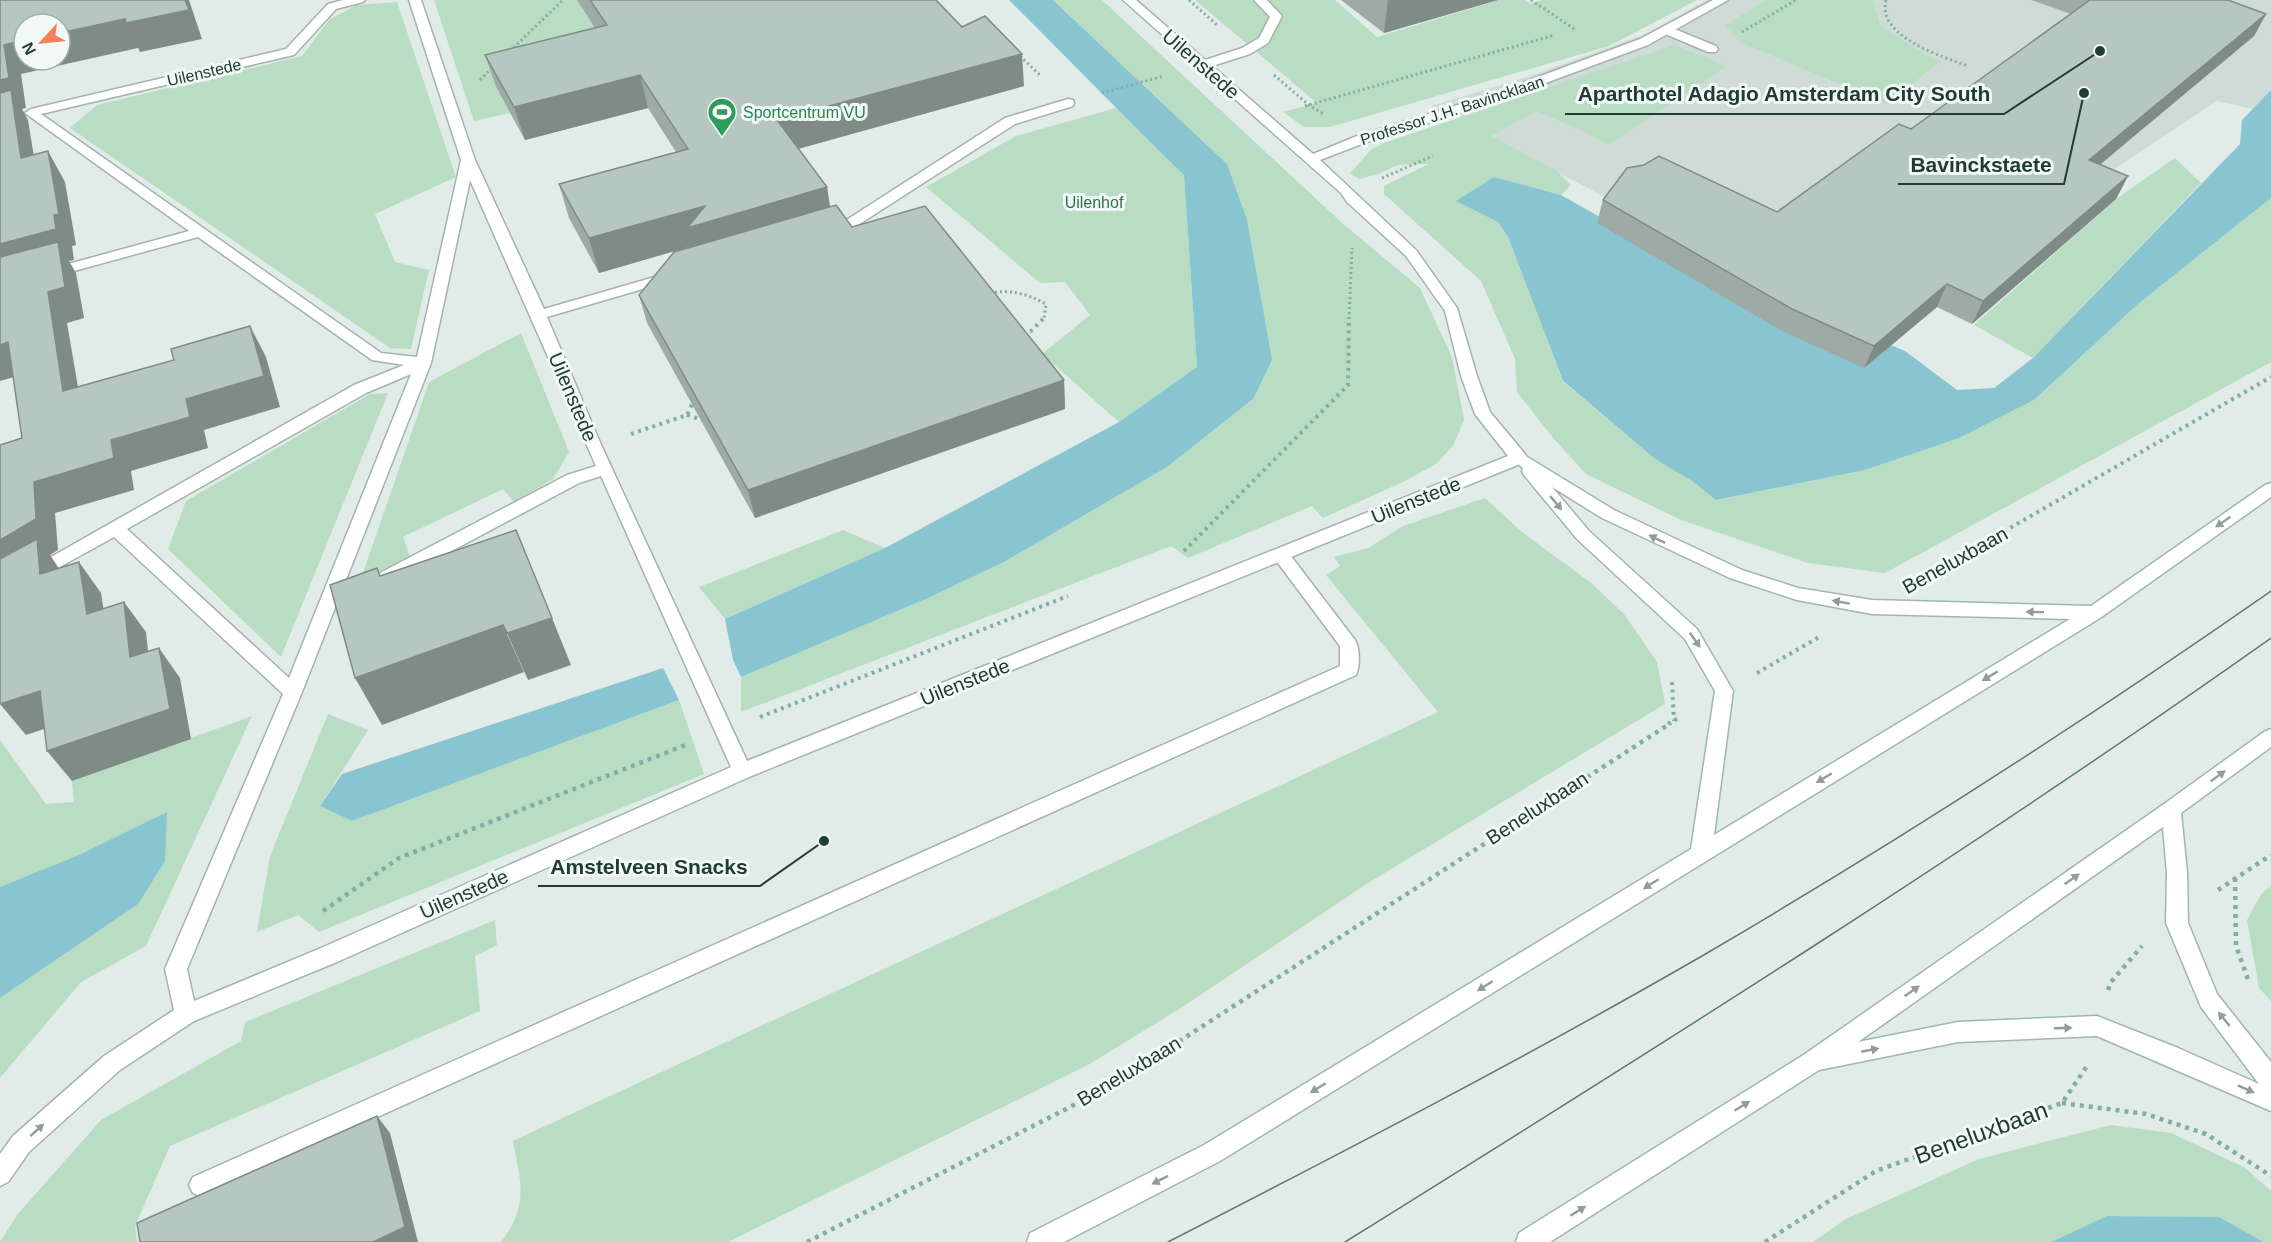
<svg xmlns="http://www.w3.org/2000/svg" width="2271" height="1242" viewBox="0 0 2271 1242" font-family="Helvetica,sans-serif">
<rect width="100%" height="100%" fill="#e1ebe7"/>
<polygon fill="#cfdbd6" points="1707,0 2271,0 2271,113 2217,101 1866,334 1431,106 1530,76 1643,35"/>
<g fill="#b9ddc3">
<polygon points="434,0 619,0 615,58 496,87 510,113 474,121"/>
<polygon points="1053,0 1102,0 1341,222 1420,288 1452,357 1464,420 1453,446 1436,464 1403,482 1323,518 1312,506 1188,558 1171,546 741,712 741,677 928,598 1004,562 1167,467 1253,399 1227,164"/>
<polygon points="1195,0 1335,0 1377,37 1499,0 1525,0 1531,4 1541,0 1697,0 1609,46 1330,127 1304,127 1283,112 1317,103"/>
<polygon points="1766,0 1873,0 1880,25 1927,56 1941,61 1887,104 1747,45 1724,26"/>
<polygon points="397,2 456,177 375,214 395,262 429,270 411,349 390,348 70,128 97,105 302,56 329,20 356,5"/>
<polygon points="1675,45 1727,66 1610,144 1537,111 1491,136 1556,170 1571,185 1561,195 1494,177 1498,222 1508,237 1563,382 1655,459 1692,481 1716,500 1865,470 1959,438 2034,400 2138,304 2271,198 2271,362 1885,573 1808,563 1681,520 1586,474 1554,439 1517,392 1515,359 1481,281 1384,194 1384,186 1429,164 1398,165 1378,174 1359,179 1350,173 1372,149 1384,143"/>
<polygon points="1123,106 1184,175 1197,367 1119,422 1042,354 1090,315 1065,282 1040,283 926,187 1016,136"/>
<polygon points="2175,158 2201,183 2033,358 1974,325 2116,199"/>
<polygon points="521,333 569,452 553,479 514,502 503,489 403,537 410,556 377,573 363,573 429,382"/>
<polygon points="388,393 281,657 168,549 186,501 370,394"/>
<path d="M 1485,498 L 1523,533 L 1590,582 L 1624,614 L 1657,662 L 1665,704 L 1368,883 L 1184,1006 L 1088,1065 L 728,1242 L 501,1242 C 529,1206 521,1183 513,1141 L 1438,712 L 1326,575 L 1340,566 L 1334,557 L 1368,548 L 1403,526 Z"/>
<polygon points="843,530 885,548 725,619 699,587"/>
<polygon points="679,700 704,774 319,932 298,915 257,932 270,856 328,714 368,730 320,806 352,821"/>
<polygon points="252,716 146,946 81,982 0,1078 0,998 138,904 167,813 81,854 0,887 0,740 46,804 74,802 72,781"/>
<polygon points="2271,886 2271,1001 2259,988 2247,920 2262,893"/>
<polygon points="495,920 497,945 475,956 480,1011 170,1146 135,1226 137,1242 0,1242 17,1215 101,1120 241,1041 245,1022"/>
<polygon points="2111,1125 2171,1133 2244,1167 2271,1191 2271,1242 2264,1242 2219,1217 2108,1216 2051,1242 1813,1242 1844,1220 1979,1159"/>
</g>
<g fill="#88c5d1">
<path d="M 1009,0 L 1053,0 L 1227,164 L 1247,220 L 1272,360 L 1253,399 L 1167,467 L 1004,562 L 928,598 L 741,677 L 733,660 L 725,619 L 885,548 L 1119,422 L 1197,367 L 1184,175 C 1125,118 1068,58 1009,0 Z"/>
<polygon points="2271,90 2271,198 2138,304 2034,400 1959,438 1865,470 1716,500 1692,481 1655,459 1563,381 1508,237 1498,222 1456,201 1494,177 1561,195 1833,349 1886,343 1905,351 1957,390 1994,388 2033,358 2240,144 2242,120"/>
<polygon points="663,668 679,700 352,821 320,806 342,774"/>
<polygon points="167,812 165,861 138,904 0,998 0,887 81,854"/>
<polygon points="2107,1216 2219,1217 2264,1242 2051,1242"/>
</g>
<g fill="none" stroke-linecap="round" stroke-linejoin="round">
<g stroke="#a4b3ae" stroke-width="3">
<g id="lane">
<polygon points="1667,26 1716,46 1718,49 1716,52 1708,52 1663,33 1663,27"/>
<path d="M 1281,549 L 1287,551 L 1355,640 C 1360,649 1360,666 1356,675 L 209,1193 L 201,1197 L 193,1193 L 189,1185 L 193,1177 L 1340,666 L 1340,646 L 1272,555 L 1275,551 Z"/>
</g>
</g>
<g stroke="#a4b3ae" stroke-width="3">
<g id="street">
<path d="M 343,0 L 365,0 L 363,2 L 336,9 L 294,55 L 41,114 L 381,353 L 417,357 L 461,160 L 409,0 L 421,0 L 475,160 L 544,309 L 672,272 L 679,276 L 677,279 L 547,317 L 602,447 L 747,761 L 1508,456 L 1475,414 L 1461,376 L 1445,311 L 1406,256 L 1347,202 L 1341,193 L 1123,0 L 1136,0 L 1205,60 L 1242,48 L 1259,38 L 1270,17 L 1254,0 L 1267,0 L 1282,16 L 1268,43 L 1250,54 L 1212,66 L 1313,154 L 1357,136 L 1484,97 L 1640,39 L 1713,0 L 1728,0 L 1648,45 L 1492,103 L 1367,142 L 1320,160 L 1416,250 L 1457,308 L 1477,376 L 1490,412 L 1525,454 L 1527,458 L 1525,462 L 749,777 L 337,962 L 194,1021 L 120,1070 L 29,1152 L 8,1182 L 0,1186 L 0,1154 L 13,1136 L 104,1056 L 174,1010 L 165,969 L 283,694 L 114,537 L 0,600 L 0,586 L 354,385 L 404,365 L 372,360 L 198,237 L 56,276 L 46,276 L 44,273 L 46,270 L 189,231 L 25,113 L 31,109 L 286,49 L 328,4 ZM 470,180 L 596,466 L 567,475 L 378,574 L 375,579 L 378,584 L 384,585 L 390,584 L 579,483 L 601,476 L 731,767 L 321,948 L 194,1001 L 187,969 L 302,692 L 431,363 ZM 411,374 L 289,678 L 127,529 L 366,393 Z"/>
<polygon points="1068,99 1073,100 1074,103 1073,106 1015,124 858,225 828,234 821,230 823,227 848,219 1005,118"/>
</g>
</g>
<g stroke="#9fb7af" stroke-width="3">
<g id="secondary">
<path d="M 1519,452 L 1614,510 L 1742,570 L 1798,588 L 1872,600 L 2091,606 L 2265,485 L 2271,483 L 2271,497 L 2100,618 L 1220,1161 L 1064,1242 L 1027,1242 L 1030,1233 L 1204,1145 L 1691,849 L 1715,691 L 1685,639 L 1577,539 L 1524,475 L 1522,471 L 1523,468 L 1511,458 L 1513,454 ZM 1552,487 L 1602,518 L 1730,578 L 1797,600 L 1872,614 L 2070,619 L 1714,835 L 1733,691 L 1697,629 L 1589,531 Z"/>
<path d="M 2271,729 L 2271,747 L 2181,813 L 2187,873 L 2188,923 L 2217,994 L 2271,1062 L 2271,1111 L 2097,1036 L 1958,1042 L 1819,1070 L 1550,1242 L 1516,1242 L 1519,1233 L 1805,1054 L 2164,804 L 2264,732 ZM 2163,827 L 2167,873 L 2166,923 L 2201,1007 L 2259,1084 L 2178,1048 L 2097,1016 L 1958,1022 L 1858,1042 Z"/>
</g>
</g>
<g stroke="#81afa1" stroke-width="3" stroke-dasharray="2 3" stroke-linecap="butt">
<polyline points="1189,0 1217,25"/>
<polyline points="1531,0 1576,30"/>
<path d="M 1886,0 C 1877,37 1941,56 1968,66"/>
<polyline points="1742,32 1796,0"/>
<polyline points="510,51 563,0"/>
<polyline points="1020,56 1041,76"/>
<polyline points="1274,75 1309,105 1325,115"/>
<polyline points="480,80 494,66"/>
<polyline points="1102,93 1164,76"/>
<polyline points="1305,106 1555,35"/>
<polyline points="1382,178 1433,156"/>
<path d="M 990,293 C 1011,289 1027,294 1046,304 L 1044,319"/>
<polyline points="1349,319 1352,248"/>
</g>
<g stroke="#81afa1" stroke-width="4" stroke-dasharray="3 4.5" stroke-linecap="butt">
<polyline points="1023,334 1031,331 1045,317"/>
<polyline points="687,415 703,420"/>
<polyline points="631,434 687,415 693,402"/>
<polyline points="1184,551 1348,385 1349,317"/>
<polyline points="1939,569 2271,377"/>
<polyline points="1757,673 1821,636"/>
<polyline points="1672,682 1674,721"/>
<polyline points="760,717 1068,596"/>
<polyline points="1668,724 1680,717"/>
</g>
<g stroke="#81afa1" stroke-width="4.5" stroke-dasharray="4 5" stroke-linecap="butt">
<polyline points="2235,878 2236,946 2249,982"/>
<polyline points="2218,890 2271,855"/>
<polyline points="323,911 399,858 688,744"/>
<polyline points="2108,990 2111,982 2142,946"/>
<polyline points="2062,1103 2146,1114 2206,1134 2271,1176"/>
<polyline points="807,1242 1107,1088 1671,723"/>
<polyline points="1765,1242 1876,1171 2062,1103 2087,1066"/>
</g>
<use href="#lane" fill="#fff" fill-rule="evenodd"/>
<use href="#street" fill="#fff" fill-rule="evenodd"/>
<use href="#secondary" fill="#fff" fill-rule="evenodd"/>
<g stroke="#5b7871" stroke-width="1.5">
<path d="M 1168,1242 C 1347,1150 1527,1057 1702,956 C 1897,842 2086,720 2271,591"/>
<path d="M 1345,1242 C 1658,1047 1970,851 2271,638"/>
</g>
</g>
<g fill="#9daaa5">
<polygon points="577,0 936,0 962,27 1024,86 798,149 827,187 830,207 852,227 1064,380 1065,409 755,518 647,323 639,295 692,246 599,273 569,218 559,184 676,152 648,108 525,140 496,87 485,55 595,28"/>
<polygon points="1341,0 1498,0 1384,33"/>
<polygon points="2031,0 2228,0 2266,14 2254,36 2099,165 2128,176 2116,199 1972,324 1937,307 1864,368 1784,332 1597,223 1603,200 1777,212 1911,129 2071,14"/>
</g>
<g fill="#7f8b86">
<polygon points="185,0 189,0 202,39 140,52 138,48 21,74 26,108 22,109 28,120 39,188 21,158 0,114 0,80 4,45 24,40 24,60 60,60 60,33"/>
<polygon points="1388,0 1498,0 1384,33"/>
<polygon points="2266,14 2254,36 2078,183 2089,160"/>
<polygon points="1022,54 1024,86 783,153 777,120"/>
<polygon points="640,75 648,108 525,140 514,107"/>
<polygon points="48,151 65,182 76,245 72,246 74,260 69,261 76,273 84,318 67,323 84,422 63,391 48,292 0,280 0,244 54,215"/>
<polygon points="2128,176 2116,199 1972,324 1983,301"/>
<polygon points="827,187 832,221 696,262 692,246 599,273 589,238 705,206"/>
<polygon points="1947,284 1937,307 1864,368 1874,346"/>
<polygon points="250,326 266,357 280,407 204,430 208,448 131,471 134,490 55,513 58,550 50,555 60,570 0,585 0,540 34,482 186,399"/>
<polygon points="8,342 28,373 0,381 0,345"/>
<polygon points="1064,380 1065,409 755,518 748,490"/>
<polygon points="79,562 101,593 109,644 87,614"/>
<polygon points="124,602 146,632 152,688 130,657"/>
<polygon points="552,618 571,665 528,680 507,633"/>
<polygon points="503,625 524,672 382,725 355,678"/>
<polygon points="159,648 180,678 191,739 72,781 47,751"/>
<polygon points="40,691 65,722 26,735 0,704"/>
<polygon points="377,1116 390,1133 418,1242 373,1242"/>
</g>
<g fill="#b6c6c0" stroke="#7f8b86" stroke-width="1.5">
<polygon points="0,0 185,0 189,10 126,23 125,19 60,33 60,24 24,24 24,40 4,45 9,78 0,80"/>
<polygon points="590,0 936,0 962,27 985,16 1022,54 777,120 827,187 687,228 705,206 589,238 559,184 688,149 640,75 514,107 485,55 607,25"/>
<polygon points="2090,0 2228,0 2266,14 2089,160 2128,176 1983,301 1947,284 1874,346 1792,309 1603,200 1627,168 1644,165 1659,156 1777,212 1899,124 1911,129"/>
<polygon points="11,90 21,158 48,151 59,214 54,215 56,229 0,244 0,93"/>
<polygon points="836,205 852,227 925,206 1064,380 748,490 639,295 674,252"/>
<polygon points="58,242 65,287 48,292 63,391 174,360 171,349 250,326 264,376 186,399 190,417 111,440 114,458 34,482 36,519 0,540 0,445 22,438 8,342 0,345 0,257"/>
<polygon points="516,530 552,618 507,633 503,625 355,678 330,585 377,568 380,576"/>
<polygon points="37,539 40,574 79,562 87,614 124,602 130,657 159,648 170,709 47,751 40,691 0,704 0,559"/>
<polygon points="377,1116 405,1227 373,1242 140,1242 137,1223"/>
</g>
<defs><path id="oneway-solid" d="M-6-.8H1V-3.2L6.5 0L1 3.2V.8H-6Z" transform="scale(1.5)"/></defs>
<g fill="#909e9a">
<use href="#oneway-solid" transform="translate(1556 503) rotate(50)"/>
<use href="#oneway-solid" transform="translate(2223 522) rotate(145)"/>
<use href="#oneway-solid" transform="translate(1657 539) rotate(-154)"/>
<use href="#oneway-solid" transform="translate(1841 602) rotate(-170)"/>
<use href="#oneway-solid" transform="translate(2035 612) rotate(-179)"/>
<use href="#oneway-solid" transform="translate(1695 640) rotate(55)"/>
<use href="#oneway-solid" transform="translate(1990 676) rotate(149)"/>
<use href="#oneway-solid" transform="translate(2218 776) rotate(-36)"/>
<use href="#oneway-solid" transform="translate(1824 778) rotate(149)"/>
<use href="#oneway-solid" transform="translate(2072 879) rotate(-35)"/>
<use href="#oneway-solid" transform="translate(1651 884) rotate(148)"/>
<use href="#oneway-solid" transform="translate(1485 986) rotate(148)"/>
<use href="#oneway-solid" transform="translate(1912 991) rotate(-35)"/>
<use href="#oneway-solid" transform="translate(2224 1019) rotate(-129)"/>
<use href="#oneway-solid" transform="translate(2063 1028) rotate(-2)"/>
<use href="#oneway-solid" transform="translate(1870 1050) rotate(-11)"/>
<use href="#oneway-solid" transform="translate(1318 1088) rotate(148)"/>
<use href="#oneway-solid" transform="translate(2246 1089) rotate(24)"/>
<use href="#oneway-solid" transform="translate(1742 1106) rotate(-32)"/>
<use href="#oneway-solid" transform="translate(37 1130) rotate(-42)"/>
<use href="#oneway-solid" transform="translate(1160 1180) rotate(153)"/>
<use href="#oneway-solid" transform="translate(1578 1211) rotate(-32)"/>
</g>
<defs>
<g id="stadium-pin" transform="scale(1.5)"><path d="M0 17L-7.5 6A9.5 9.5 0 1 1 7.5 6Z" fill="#2e9e5b" stroke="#f1f8f5"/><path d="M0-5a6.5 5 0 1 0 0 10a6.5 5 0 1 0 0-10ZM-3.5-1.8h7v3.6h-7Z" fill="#fff"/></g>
</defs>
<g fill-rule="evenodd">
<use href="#stadium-pin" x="722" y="112"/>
</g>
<g text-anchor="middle" stroke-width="6" stroke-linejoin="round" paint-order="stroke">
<g font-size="16" fill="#213c35" stroke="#f1f8f5">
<text transform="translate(204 72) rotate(-13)" y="6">Uilenstede</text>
<text transform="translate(1452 110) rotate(-18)" y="6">Professor J.H. Bavincklaan</text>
</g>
<g font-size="16" fill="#27864d" stroke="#f1f8f5" text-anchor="start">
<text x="743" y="118">Sportcentrum VU</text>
</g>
<g font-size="16" fill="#2b7348" stroke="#f1f8f5">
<text x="1094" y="208">Uilenhof</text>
</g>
<g font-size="20" fill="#213c35" stroke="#f1f8f5">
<text transform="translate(1201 64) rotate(41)" y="7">Uilenstede</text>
<text transform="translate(573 397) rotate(67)" y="7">Uilenstede</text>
<text transform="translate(1416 500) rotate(-22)" y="7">Uilenstede</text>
<text transform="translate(1955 560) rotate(-29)" y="7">Beneluxbaan</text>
<text transform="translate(965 682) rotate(-22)" y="7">Uilenstede</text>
<text transform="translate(1537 808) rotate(-33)" y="7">Beneluxbaan</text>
<text transform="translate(464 894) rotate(-24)" y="7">Uilenstede</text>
<text transform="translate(1129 1071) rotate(-31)" y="7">Beneluxbaan</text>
</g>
<g font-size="24" fill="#213c35" stroke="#f1f8f5">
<text transform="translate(1981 1133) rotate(-20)" y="8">Beneluxbaan</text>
</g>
</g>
<path fill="none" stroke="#213c35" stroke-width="2" d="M2100 51L2004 114H1565M2084 93L2064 184H1898M824 841L760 886H538"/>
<g fill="#213c35" stroke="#f1f8f5" stroke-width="2">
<circle cx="2100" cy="51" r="6"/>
<circle cx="2084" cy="93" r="6"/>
<circle cx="824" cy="841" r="6"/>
</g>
<g font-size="21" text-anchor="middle" font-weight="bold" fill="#213c35" stroke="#f1f8f5" stroke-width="6" stroke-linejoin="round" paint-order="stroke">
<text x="1784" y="101">Aparthotel Adagio Amsterdam City South</text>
<text x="1981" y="172">Bavinckstaete</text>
<text x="649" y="874">Amstelveen Snacks</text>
</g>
<g transform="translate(42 42) rotate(243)"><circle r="28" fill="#f1f8f5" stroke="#9eada8" stroke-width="1.5"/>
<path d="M0-4.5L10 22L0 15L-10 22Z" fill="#f28058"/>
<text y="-9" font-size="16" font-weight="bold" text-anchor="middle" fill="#213c35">N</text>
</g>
</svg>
